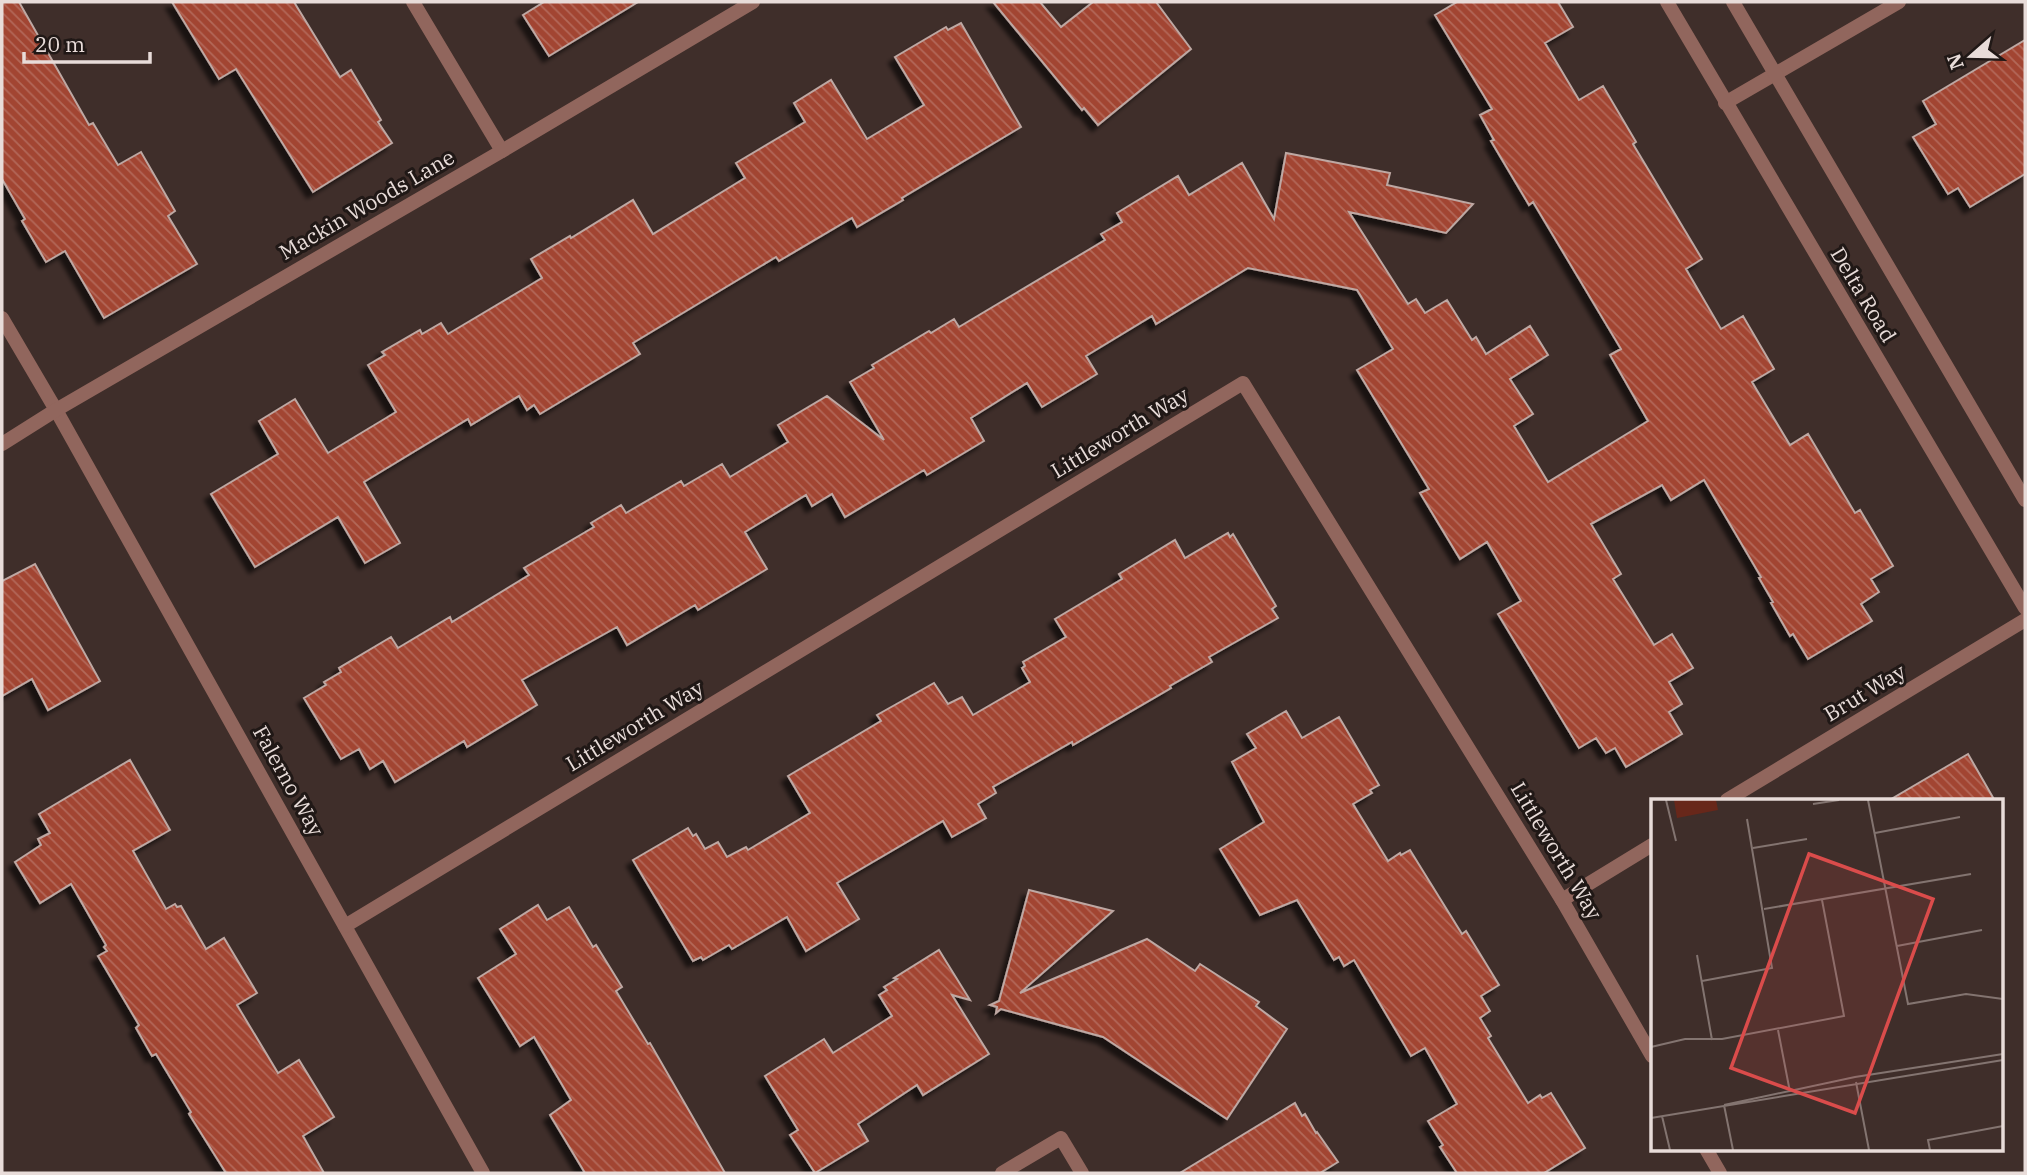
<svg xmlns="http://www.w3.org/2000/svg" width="2027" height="1175" viewBox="0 0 2027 1175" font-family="'IBM Plex Serif',serif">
<defs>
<pattern id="building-back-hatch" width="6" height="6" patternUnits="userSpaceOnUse" patternTransform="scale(1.75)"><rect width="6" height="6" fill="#a24532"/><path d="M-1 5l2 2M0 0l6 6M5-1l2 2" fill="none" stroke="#b36859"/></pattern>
<filter id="shadow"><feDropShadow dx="-6" dy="6" stdDeviation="2" flood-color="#0009"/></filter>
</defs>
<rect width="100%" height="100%" fill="#3f2e2a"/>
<g fill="url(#building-back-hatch)" stroke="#bea8a3" stroke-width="2" filter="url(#shadow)">
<polygon points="2,2 19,2 89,125 93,123 118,165 141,152 175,211 168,216 197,264 104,318 65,251 46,262 22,221 25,219 2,179"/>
<polygon points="172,2 294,2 340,77 351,70 381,120 378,122 392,143 313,192 236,69 219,79"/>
<polygon points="544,2 638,2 549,56 523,15"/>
<polygon points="993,2 1040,2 1061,27 1093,2 1156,2 1191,49 1098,125 1084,108 1082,110"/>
<polygon points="1457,2 1558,2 1573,27 1545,43 1579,100 1603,86 1636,142 1633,144 1702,259 1686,269 1721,329 1743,316 1774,369 1752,382 1790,445 1808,434 1855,513 1860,510 1893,566 1871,579 1879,592 1861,604 1872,621 1808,659 1793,634 1790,636 1771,603 1773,602 1759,578 1761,577 1704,480 1671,500 1662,485 1591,524 1621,574 1613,579 1654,645 1672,634 1693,668 1669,682 1682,704 1669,712 1682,734 1626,767 1615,748 1606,753 1596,738 1579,748 1498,614 1521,601 1487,542 1460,559 1420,493 1429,489 1357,370 1393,349 1357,290 1248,268 1156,324 1152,316 1086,356 1097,374 1042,407 1027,383 971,418 984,441 927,475 924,470 845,517 832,494 812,506 806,495 745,532 767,569 698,610 695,605 627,645 617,627 522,680 537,705 467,747 464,741 395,782 383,761 370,769 359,749 341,759 304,698 326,685 324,682 341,672 339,668 391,637 398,648 450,617 452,622 529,575 524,568 594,527 591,523 621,505 626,513 681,481 684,486 722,464 730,477 788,442 778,425 827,396 884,440 850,382 874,368 872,365 929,331 931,333 954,319 959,327 1105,240 1101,234 1122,222 1117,213 1178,176 1189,195 1242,163 1274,219 1286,153 1390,173 1387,185 1473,204 1446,233 1349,212 1408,304 1416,299 1425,313 1447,300 1472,340 1476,337 1486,354 1530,326 1548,355 1510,379 1533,414 1514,426 1548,482 1648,421 1610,355 1621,349 1533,202 1529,205 1491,141 1494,140 1480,115 1492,109 1435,15"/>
<polygon points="961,23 1021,127 902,198 903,200 857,227 852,218 779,261 776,257 633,343 640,354 540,414 534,405 527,410 519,396 471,425 468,419 364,482 400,543 365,563 338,517 255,567 211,494 278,454 259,421 295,399 328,453 396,412 368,365 385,355 382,352 420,330 422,334 441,323 448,334 542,278 531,259 570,236 571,238 633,200 653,234 745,178 736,163 805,122 794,103 831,80 867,139 924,105 895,57 946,27 948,30"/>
<polygon points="2025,40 2025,174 1970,207 1958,188 1948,194 1913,137 1936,124 1923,101"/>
<polygon points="1228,533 1230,537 1233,534 1276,606 1272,609 1278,618 1209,657 1212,662 1170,686 1171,688 1073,745 1072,742 993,787 996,793 978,804 986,818 952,837 943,821 837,883 859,919 806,951 787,917 732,949 729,945 703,960 701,957 693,961 633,860 688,828 693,836 696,834 705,849 718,842 727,857 746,847 748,850 810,813 788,776 881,721 877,715 934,683 948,704 962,697 973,715 1030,682 1022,668 1025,666 1023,662 1066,637 1055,619 1122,579 1119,574 1175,540 1185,558"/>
<polygon points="35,564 100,681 48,710 32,679 2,696 2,581"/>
<polygon points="1286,711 1302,738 1339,717 1379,785 1370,790 1372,793 1353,804 1388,861 1400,853 1401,855 1410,850 1462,934 1466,931 1499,985 1481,996 1490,1011 1480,1018 1491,1036 1488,1038 1528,1103 1540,1095 1542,1098 1551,1093 1585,1148 1544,1173 1457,1173 1440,1147 1443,1145 1428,1121 1457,1104 1425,1048 1411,1056 1354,960 1344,966 1339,957 1334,960 1297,900 1260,915 1220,849 1264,822 1232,762 1256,748 1247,734"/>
<polygon points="1968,754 1995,801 1888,801"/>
<polygon points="130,760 170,830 133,851 166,909 175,904 177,907 181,906 206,949 224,938 257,993 237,1005 278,1073 299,1060 334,1117 303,1136 324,1173 226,1173 189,1114 191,1112 156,1054 152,1056 136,1028 139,1025 98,956 107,951 104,947 106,945 71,884 40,903 15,862 41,845 38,839 50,833 39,814"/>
<polygon points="1029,890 1113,911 1020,993 1147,939 1195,971 1200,964 1259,1002 1256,1006 1287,1029 1227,1119 1103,1037 1001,1009 996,1013 997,1007 990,1005 999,1001"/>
<polygon points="538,905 547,920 569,907 593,947 596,945 622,987 616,991 648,1044 650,1043 725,1173 585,1173 550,1115 571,1100 534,1037 520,1046 478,978 516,954 500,929"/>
<polygon points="939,950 970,1000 952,995 989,1054 923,1095 917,1085 858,1124 868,1141 815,1173 790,1135 798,1130 765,1076 824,1039 833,1053 892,1016 879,995 887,990 884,987 897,979 894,978"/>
<polygon points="1295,1103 1302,1116 1305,1114 1316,1133 1317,1132 1338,1162 1320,1173 1180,1173"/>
</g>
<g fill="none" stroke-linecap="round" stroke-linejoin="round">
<g stroke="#91665d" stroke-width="14">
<polyline points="413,2 502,151"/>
<polyline points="1725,103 1899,2"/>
<polyline points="2,318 56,410 483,1173"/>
<polyline points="2,444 56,410 502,151 753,2"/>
<polyline points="1727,800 2025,620"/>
<polyline points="1562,900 1652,845"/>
<polyline points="345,926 1243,383 1562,900 1652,1056"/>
<polyline points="1706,1149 1720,1173"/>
<polyline points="1002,1173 1061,1138 1082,1173"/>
</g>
<g stroke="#91665d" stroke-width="14">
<polyline points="1667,2 2025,608"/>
<polyline points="1733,2 2025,500"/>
</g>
</g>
<g text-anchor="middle" stroke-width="6" stroke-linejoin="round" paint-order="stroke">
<g font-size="21" fill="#e8dcd9" stroke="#201816">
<text transform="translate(367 205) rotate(-30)" y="7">Mackin Woods Lane</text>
<text transform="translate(1863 295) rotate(59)" y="7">Delta Road</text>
<text transform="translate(1120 433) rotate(-31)" y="7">Littleworth Way</text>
<text transform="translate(1865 693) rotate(-31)" y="7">Brut Way</text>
<text transform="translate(635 726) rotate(-31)" y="7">Littleworth Way</text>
<text transform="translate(288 781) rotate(61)" y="7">Falerno Way</text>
<text transform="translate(1556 851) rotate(59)" y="7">Littleworth Way</text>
</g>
</g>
<g transform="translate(1651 799)">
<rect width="352" height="352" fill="#3f2e2a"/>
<path d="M 23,1 L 65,1 L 67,11 L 26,19 Z" fill="#68271a"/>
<path fill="none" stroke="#837470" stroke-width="2" d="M 15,1 L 25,42M 217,1 L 257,205 L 315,195 L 352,200M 162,5 L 188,1M 224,34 L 309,18M 102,49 L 156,40M 113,110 L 320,75M 246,147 L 331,131M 46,156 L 61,241M 51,182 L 121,169 L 96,20M 127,231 L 139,293M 0,248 L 34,240 L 71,240 L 193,217 L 171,101M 205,283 L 218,351M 73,306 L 204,278 L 352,255M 73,306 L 82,351M 11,317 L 19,351M 0,319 L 352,261M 279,351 L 277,341 L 352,327"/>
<path fill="#da4c4b" fill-opacity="0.15" stroke="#da4c4b" stroke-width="3.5" d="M 158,55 L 282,100 L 204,314 L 80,269 Z"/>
<rect width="352" height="352" fill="none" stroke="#e8dcd9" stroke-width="3.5"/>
</g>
<rect width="2027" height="1175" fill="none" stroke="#e8dcd9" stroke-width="7"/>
<g transform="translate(1971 56) rotate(250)" stroke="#201816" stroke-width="5" paint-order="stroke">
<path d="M0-5L12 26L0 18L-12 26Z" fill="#e8dcd9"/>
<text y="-10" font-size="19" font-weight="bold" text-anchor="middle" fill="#e8dcd9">N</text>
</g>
<path d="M24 52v10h126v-10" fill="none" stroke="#e8dcd9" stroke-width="3.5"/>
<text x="35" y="52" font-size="21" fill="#e8dcd9" stroke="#201816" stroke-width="5" paint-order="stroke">20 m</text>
</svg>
